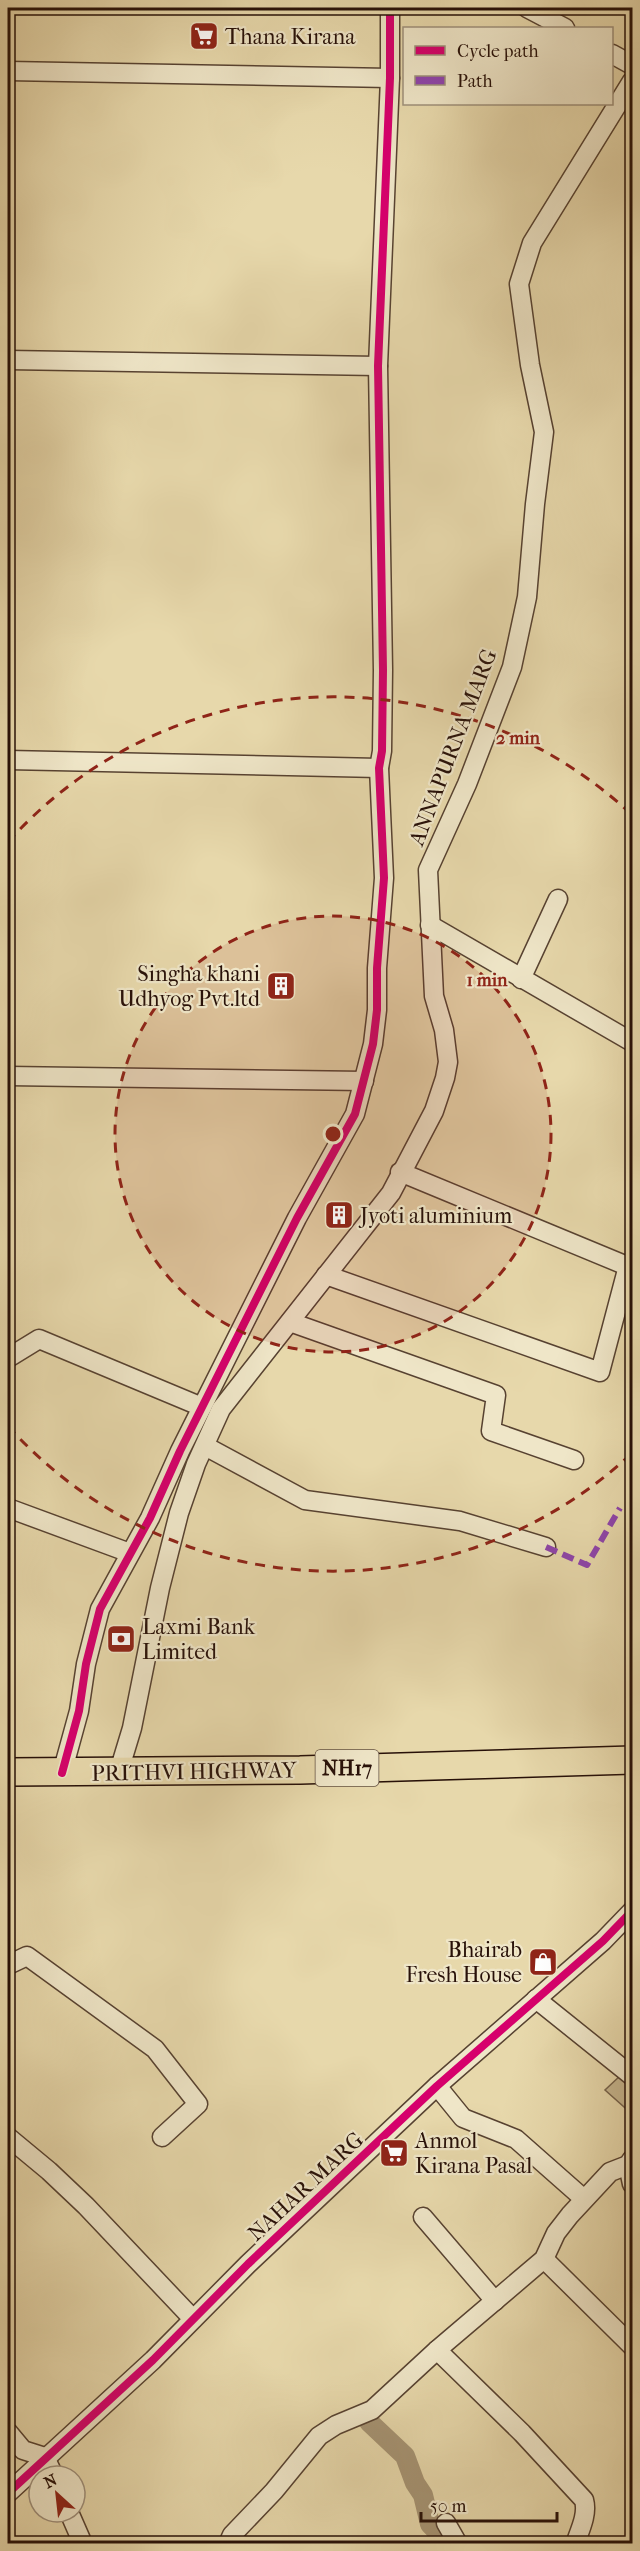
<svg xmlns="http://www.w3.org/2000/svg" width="640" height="2551" viewBox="0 0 640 2551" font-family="'IM FELL French Canon',serif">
<rect width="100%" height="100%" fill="#e7d8ab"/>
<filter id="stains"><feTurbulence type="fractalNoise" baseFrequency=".00333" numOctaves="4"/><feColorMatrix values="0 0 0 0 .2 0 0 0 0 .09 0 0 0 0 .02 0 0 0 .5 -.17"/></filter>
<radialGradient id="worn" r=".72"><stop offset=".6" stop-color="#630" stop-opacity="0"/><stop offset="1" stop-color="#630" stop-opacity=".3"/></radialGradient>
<polygon fill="#c6b68f" stroke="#76634c" stroke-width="1.5" points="621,2075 632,2084 632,2114 605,2090"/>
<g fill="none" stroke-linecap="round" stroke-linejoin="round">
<polyline stroke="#a69474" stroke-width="20" points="369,2422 405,2456 415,2483 423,2495 430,2524 449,2544"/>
<g stroke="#574231" stroke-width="21">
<g id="minor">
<polyline points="527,8 565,28"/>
<polyline points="612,54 632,65"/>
<polyline points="8,71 390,78"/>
<polyline points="8,360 378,366"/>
<polyline points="8,760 379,768"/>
<polyline points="430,925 632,1042"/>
<polyline points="521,979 558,899"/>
<polyline points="8,1076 364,1081"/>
<polyline points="400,1172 632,1268"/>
<polyline points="326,1275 600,1372 628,1266"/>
<polyline points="290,1322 496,1395 491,1431 574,1460"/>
<polyline points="8,1358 39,1339 202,1407"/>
<polyline points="205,1446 305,1500 460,1521 546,1547"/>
<polyline points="8,1508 130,1553"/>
<polyline points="119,1771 132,1728 160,1588 179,1513 196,1464 221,1409 391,1193 434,1111 445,1078 448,1062 444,1030 434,996 428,870 467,784 512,667 527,597 535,504 544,432 530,365 519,284 532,243 632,81"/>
<polyline points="62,1773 79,1711 86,1664 100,1609 150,1518 180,1451 297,1218 355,1114 373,1044 377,1010 377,968 384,878 379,768 382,751 383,670 378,366 390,78 390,8"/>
<polyline points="8,1965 27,1956 155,2049 198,2104 162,2137"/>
<polyline points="536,1999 632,2076"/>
<polyline points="437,2086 463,2118 516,2139 584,2199"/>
<polyline points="8,2137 49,2171 86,2206 193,2319"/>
<polyline points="628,2165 632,2184"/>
<polyline points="423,2217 495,2301"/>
<polyline points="544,2259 632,2346"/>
<path d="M 437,2350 L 522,2433 L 584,2500 C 588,2514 580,2530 575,2544"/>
<polyline points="8,2432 23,2450 45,2457"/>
<polyline points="45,2457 54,2476"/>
<polyline points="8,2493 153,2360 248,2264 437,2086 603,1941 632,1911"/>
<polyline points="69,2512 83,2544"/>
<polyline points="446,2523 458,2544"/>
<polyline points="228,2544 232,2535 274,2491 319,2436 336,2425 372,2410 437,2350 544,2259 556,2233 570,2215 610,2172 628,2165 632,2159"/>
</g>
</g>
<g stroke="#271008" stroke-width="30">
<polyline id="highway" points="8,1772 300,1770 632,1760"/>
</g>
<use href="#minor" stroke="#efe6c8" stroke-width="18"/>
<use href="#highway" stroke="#e7d8ab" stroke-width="27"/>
<polyline stroke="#8e44ad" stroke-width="6" stroke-dasharray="12 6" stroke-linecap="butt" points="546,1547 587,1565 620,1508"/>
<g stroke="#efe6c8" stroke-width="11">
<g id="cycleway">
<polyline points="62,1773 79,1711 86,1664 100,1609 150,1518 180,1451 297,1218 355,1114 373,1044 377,1010 377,968 384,878 379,768 382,751 383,670 378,366 390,78 390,8"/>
<polyline points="8,2493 153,2360 248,2264 437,2086 603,1941 632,1911"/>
</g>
</g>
<use href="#cycleway" stroke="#d6006c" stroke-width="8"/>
</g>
<circle cx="333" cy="1134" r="218" fill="#8f2418" fill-opacity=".12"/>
<g fill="none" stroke="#8f2418" stroke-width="3" stroke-dasharray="10 8">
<circle cx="333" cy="1134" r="218"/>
<path d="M631 1454A437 437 0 0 1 8 1426M8 842A437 437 0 0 1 631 814"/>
</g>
<defs>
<g id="supermarket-square" transform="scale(1.5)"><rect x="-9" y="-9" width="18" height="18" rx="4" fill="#8f2418" stroke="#efe6c8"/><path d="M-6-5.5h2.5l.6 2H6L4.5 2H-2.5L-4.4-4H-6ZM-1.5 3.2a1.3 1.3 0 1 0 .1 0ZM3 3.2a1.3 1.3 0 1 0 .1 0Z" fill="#fff"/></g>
<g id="building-square" transform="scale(1.5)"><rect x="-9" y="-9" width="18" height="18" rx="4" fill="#8f2418" stroke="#efe6c8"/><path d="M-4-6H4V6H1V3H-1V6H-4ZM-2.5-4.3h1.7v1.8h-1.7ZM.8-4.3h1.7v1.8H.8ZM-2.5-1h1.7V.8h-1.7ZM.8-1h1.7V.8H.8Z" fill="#fff"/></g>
<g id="bank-square" transform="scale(1.5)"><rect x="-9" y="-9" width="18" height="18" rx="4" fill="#8f2418" stroke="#efe6c8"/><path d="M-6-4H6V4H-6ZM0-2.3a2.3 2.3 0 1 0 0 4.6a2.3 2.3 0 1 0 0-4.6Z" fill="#fff"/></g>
<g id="shop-square" transform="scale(1.5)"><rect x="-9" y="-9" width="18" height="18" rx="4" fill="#8f2418" stroke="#efe6c8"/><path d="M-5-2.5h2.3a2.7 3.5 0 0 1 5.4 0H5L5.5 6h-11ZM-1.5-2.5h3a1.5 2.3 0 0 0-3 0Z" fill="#fff"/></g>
</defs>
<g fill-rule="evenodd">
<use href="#supermarket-square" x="204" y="36"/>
<use href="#building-square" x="281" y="986"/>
<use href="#building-square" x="339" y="1215"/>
<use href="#bank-square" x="121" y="1639"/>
<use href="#shop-square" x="543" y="1962"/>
<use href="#supermarket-square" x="394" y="2153"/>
</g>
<g text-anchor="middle" stroke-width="4.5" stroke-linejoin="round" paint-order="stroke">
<rect fill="#efe6c8" stroke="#635042" stroke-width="1.5" x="315.5" y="1750" width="63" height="36" rx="4.5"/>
<g font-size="21" font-weight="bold" fill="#271008">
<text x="347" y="1775">NH17</text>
</g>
<g font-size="22" fill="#271008" stroke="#efe6c8" text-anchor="start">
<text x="225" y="44">Thana Kirana</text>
<text x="260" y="981" text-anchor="end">Singha khani<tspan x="260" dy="25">Udhyog Pvt.ltd</tspan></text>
<text x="360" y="1223">Jyoti aluminium</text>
<text x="142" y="1634">Laxmi Bank<tspan x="142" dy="25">Limited</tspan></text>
<text x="522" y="1957" text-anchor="end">Bhairab<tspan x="522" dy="25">Fresh House</tspan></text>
<text x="415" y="2148">Anmol<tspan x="415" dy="25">Kirana Pasal</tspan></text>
</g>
<g font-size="22" fill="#271008" stroke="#efe6c8">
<text transform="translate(452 747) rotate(-69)" y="8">ANNAPURNA MARG</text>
<text transform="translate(194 1771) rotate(-1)" y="8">PRITHVI HIGHWAY</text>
<text transform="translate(305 2186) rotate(-43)" y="8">NAHAR MARG</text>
</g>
</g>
<circle cx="333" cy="1134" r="9" fill="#8f2418" stroke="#efe6c8" stroke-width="3"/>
<g font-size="18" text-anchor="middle" font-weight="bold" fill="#8f2418" stroke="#efe6c8" stroke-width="4.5" stroke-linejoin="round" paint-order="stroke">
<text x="518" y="744">2 min</text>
<text x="487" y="986">1 min</text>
</g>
<rect width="640" height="2551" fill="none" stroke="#e7d8ab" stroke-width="30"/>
<rect x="9" y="9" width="622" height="2533" fill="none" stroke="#271008" stroke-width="3"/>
<rect x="15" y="15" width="610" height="2521" fill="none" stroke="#271008" stroke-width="1.5"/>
<rect x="403" y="27" width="210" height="78" fill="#efe6c8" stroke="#9f907b" stroke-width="1.5"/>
<rect x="415" y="46" width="30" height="9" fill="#d6006c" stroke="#9f907b" stroke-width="1.5"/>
<text x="457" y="57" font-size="18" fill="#271008">Cycle path</text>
<rect x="415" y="76" width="30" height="9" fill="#8e44ad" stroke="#9f907b" stroke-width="1.5"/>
<text x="457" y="87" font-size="18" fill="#271008">Path</text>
<g transform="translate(57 2494) rotate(333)"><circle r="28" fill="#efe6c8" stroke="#9f907b" stroke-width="1.5"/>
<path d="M0-4.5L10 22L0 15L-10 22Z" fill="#8f2418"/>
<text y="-9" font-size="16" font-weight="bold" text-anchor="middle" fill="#271008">N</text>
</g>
<path d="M421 2512v9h136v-9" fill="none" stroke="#271008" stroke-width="3"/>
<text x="430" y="2512" font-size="18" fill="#271008" stroke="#efe6c8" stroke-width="4.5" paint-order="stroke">50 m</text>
<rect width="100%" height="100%" filter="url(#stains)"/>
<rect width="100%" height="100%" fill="url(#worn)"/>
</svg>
